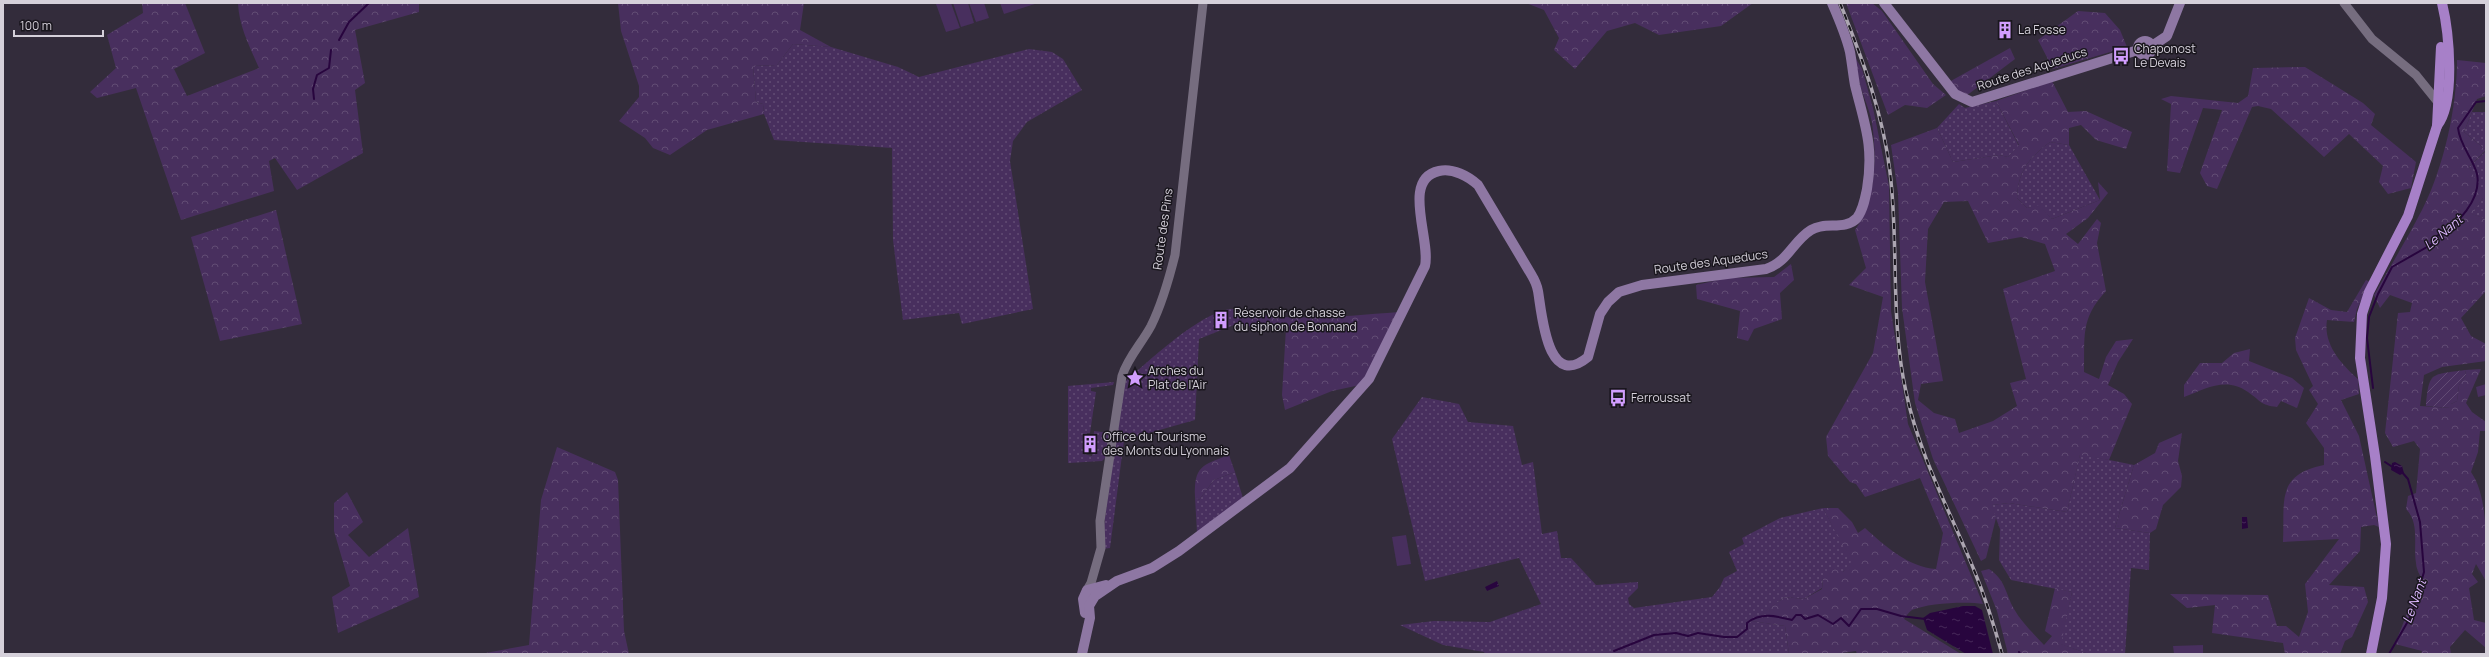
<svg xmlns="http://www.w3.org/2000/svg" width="2489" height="657" viewBox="0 0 2489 657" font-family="Manrope,sans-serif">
<defs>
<pattern id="grass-dots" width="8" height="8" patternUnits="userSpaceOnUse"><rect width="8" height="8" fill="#482f5e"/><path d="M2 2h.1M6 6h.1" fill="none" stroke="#624c74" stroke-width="1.8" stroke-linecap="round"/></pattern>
<pattern id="forest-crowns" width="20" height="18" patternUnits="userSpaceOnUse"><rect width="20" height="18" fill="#482f5e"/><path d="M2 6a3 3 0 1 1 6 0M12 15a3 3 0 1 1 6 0" fill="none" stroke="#624c74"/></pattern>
<pattern id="garden-furrows" width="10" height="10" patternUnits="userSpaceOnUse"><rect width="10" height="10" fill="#482f5e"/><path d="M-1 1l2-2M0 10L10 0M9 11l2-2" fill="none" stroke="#624c74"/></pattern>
<pattern id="water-ripples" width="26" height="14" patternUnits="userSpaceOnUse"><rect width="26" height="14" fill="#28053e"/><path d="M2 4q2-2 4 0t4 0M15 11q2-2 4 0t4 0" fill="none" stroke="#462859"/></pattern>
</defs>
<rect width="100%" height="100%" fill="#332c3b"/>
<g fill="url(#grass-dots)">
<polygon points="793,44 831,47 898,67 919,77 1029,49 1052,52 1063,59 1082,90 1027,122 1013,141 1010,161 1033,309 962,324 959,313 903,320 893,240 892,148 774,140 764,114 763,104 756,102 753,66 777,65"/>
<polygon points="1996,101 2019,146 2008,157 1999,155 1953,162 1937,128 1959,104 1965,108"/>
<polygon points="2472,112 2486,112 2486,150 2464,132"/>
<path d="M 2050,142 L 2069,145 L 2100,200 L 2052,219 L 2039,206 L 2027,208 L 2017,198 C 2018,171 2029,158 2050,142 Z"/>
<polygon points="2486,151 2486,219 2471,214 2483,198 2469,167"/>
<path d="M 1234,309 L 1241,312 L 1242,320 L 1239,323 L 1199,339 L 1195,420 L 1124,440 L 1110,548 L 1101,549 L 1122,384 C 1146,364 1204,308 1234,309 Z"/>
<polygon points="1114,382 1113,385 1091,388 1091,391 1096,392 1090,433 1087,433 1083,454 1092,456 1094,431 1110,433 1106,457 1102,461 1068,463 1068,386"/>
<polygon points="1422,397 1459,404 1468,422 1513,426 1522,465 1533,462 1542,534 1557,531 1561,558 1571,558 1596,585 1638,582 1638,588 1628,598 1629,604 1634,608 1712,597 1720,587 1724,578 1737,571 1729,552 1744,544 1742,538 1780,518 1823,508 1852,562 1843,572 1823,577 1822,588 1804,599 1785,597 1752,621 1785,626 1789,654 1485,654 1484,652 1443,645 1400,625 1434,621 1490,622 1541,604 1519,558 1425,581 1392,439"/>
<polygon points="2080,454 2134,465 2115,528 2150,533 2149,570 2131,568 2125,654 2089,654 2060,644 2072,592 2011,580 1999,560 2000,529 1991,505 2009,503 2067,512"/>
<polygon points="1235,472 1243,498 1197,533 1195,497 1199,500 1214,480"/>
</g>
<g fill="url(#forest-crowns)" fill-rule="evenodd">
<path d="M 142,3 L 185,3 L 205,53 L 174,69 L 187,96 L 259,68 C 250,47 239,27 238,3 L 419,3 L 419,12 L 355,30 L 365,83 L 355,90 L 363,153 L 297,190 L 275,158 L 269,161 L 274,191 L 181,220 L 136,88 L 97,98 L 90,92 L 116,68 L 107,35 L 143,13 Z"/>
<polygon points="618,3 804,3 800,30 831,47 793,44 777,65 753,66 756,102 763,104 764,114 707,130 670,155 653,148 645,138 619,121 639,97 639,86 621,31"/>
<polygon points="1526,3 1753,3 1721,26 1659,35 1635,23 1607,31 1575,69 1554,50 1559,38 1544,10"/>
<polygon points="1846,3 1872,3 1882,11 1933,84 1946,95 1927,108 1905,105 1888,115"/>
<polygon points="2078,11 2105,13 2120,30 2127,47 2053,69 2038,40"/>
<polygon points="2010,48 2015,59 1966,96 1957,91 1949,82"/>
<path d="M 1855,57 L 1862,69 L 1873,108 L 1889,186 L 1891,311 L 1908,424 L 1983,604 C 1967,601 1927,603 1912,610 C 1909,612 1906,616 1904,619 L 1961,654 L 1857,654 L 1856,651 L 1835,654 L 1789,654 L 1785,626 L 1751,621 L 1785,597 L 1804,599 L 1822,589 L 1823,577 L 1833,568 L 1843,572 L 1851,562 L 1823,508 L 1838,508 L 1852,522 L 1858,533 L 1865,528 C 1885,546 1908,567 1936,569 L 1943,533 L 1920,478 L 1865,497 L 1856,484 L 1850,482 L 1828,456 L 1826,437 L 1873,353 L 1883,297 L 1849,285 L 1866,268 L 1855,230 C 1876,201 1877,156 1872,123 C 1870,110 1863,97 1860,84 C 1857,75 1857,66 1855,57 Z"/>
<path d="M 2457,60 L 2486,63 L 2486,96 L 2477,99 L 2464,132 L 2486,150 L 2469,167 L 2483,193 L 2483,198 L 2472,214 L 2486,219 L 2486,291 L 2461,318 L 2471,336 L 2486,344 L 2486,361 L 2442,367 L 2424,375 L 2420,406 L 2451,408 L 2451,404 L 2457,401 L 2459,385 L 2466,375 L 2465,370 L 2481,369 L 2466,403 L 2472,412 L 2486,422 L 2486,431 L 2480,431 L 2478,452 L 2471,472 C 2489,498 2486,546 2486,581 L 2476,564 L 2472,574 L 2478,582 L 2469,588 L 2474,620 L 2486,623 L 2486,648 L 2465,630 L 2450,647 L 2451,654 L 2421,654 L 2422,651 L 2395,644 L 2421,578 C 2419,573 2416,568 2416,563 C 2413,545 2420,523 2406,509 L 2408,496 L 2416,493 L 2420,449 L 2414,441 L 2393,447 L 2385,433 L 2398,313 L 2410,312 L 2412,303 L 2390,295 L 2380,308 L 2374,295 C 2390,267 2407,239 2422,210 C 2444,167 2457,107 2457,60 Z"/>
<polygon points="2305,67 2363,103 2375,114 2371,125 2416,162 2411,188 2388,194 2379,182 2383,166 2349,134 2324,157 2271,109 2258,106 2252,107 2217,189 2207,186 2200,173 2222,110 2203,108 2180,173 2167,171 2171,104 2161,99 2171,96 2238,103 2248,96 2253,68"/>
<path d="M 2052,81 L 2068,112 L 2086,111 L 2132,132 L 2126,149 L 2096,140 L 2081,125 L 2069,128 L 2069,145 L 2050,142 C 2029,158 2018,171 2017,198 L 2027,208 L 2039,205 L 2052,219 L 2100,200 L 2098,182 L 2108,193 L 2088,218 L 2066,234 L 2078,244 L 2097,219 L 2101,223 L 2097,243 L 2106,291 C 2080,319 2085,336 2084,372 L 2099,379 L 2106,357 L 2116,341 L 2133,339 L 2118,362 L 2108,385 L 2124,394 L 2132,404 L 2109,460 L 2080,455 L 2067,512 L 2009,503 L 1992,505 L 1996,518 L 1986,558 L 1981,561 L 1933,459 L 1915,403 L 1902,308 L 1898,193 L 1891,145 L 1937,128 L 1953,162 L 1999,155 L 2008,157 L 2019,145 L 1996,101 ZM 1968,201 L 1988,243 L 2021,237 L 2045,244 L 2055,271 L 2003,289 L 2026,379 L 2010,383 L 2017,406 L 1993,421 L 1959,433 L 1955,419 L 1934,413 L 1918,400 L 1921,384 L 1943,381 L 1925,282 L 1928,229 L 1944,202 Z"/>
<polygon points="276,210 302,324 220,341 191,237"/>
<polygon points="1791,264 1794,280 1780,293 1782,319 1754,329 1748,341 1737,338 1740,311 1697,299 1696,285 1727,278 1774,277"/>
<path d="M 2366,280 L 2370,282 L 2357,309 L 2354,322 L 2327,320 C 2323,344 2341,364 2358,379 L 2359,394 L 2341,400 L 2359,436 L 2379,527 L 2374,525 L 2361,527 L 2360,551 L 2329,585 L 2364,587 L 2368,602 L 2352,637 L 2345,641 L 2340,654 L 2285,654 L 2283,643 L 2212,633 L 2215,605 L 2187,608 L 2170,594 L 2268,595 L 2277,626 L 2286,626 L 2299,637 L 2308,612 L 2305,584 L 2339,539 L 2283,542 C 2285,502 2275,475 2324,465 L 2324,448 L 2306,423 L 2318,404 L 2309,390 L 2313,386 L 2296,350 L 2295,338 L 2309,298 L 2331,310 L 2347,312 Z"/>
<path d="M 1241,312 C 1294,322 1346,316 1399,312 L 1367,376 L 1360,385 L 1332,391 L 1285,410 L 1282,395 L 1286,328 L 1244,326 L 1239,323 L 1242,320 Z"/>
<path d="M 2250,349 L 2249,361 L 2292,378 L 2304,388 L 2297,408 L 2281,401 L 2277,407 C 2260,405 2261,401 2248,392 C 2226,376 2205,389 2184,397 L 2184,385 L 2200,363 L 2222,363 L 2234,353 Z"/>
<polygon points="2182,433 2178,461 2182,476 2181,487 2163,505 2156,529 2150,533 2115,528 2134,465 2155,453 2159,443"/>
<polygon points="557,447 615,472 618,480 624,631 629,654 480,654 529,645 541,500"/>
<path d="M 1229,455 L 1235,472 L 1214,480 L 1199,500 L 1195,497 C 1194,466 1202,465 1229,455 Z"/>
<polygon points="347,492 363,522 348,535 369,557 408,528 419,597 338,633 332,597 350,586 334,531 334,503"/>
<path d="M 1989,569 C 2006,580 2005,593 2014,609 C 2022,623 2034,634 2044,645 L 2052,636 L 2045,631 L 2055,588 L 2072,592 L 2061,644 L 2089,654 L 2008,654 L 1997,611 L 1981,571 Z"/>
</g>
<path fill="url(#garden-furrows)" d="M 2465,370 L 2466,375 L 2459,385 L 2457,401 L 2451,404 L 2451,408 L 2426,406 C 2429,371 2431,375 2465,370 Z"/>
<g fill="#482f5e">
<polygon points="951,3 960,28 946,32 936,4"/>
<polygon points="953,3 968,3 974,23 961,27"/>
<polygon points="969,3 984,3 989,18 976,22"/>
<polygon points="1000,3 1038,3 1004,14"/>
<polygon points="2486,384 2486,395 2478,397 2476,387"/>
<polygon points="1406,535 1411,564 1397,566 1392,537"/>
<polygon points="2203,645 2203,654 2174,654 2173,646"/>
</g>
<g fill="url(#water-ripples)">
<polygon points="2395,462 2402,466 2404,473 2400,475 2391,470 2392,463"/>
<polygon points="2242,517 2247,517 2248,528 2242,529"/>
<polygon points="1497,581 1499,586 1487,591 1485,587"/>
<polygon points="1963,606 1975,606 1982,610 1993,654 1966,654 1927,630 1923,618 1930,613"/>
</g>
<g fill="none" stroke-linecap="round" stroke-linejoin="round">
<g stroke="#28053e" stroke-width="2">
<polyline points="339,40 349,22 369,3"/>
<polyline points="314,99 313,89 317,75 329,68 331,50"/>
<path d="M 2373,388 L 2367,338 L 2369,317 L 2378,294 L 2392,267 L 2434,243 L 2437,236 C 2457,226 2482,199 2477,174 C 2473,158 2460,146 2458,128 L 2476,102 L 2486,101"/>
<polyline points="2385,462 2394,468"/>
<path d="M 1614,651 L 1654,635 L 1676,633 L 1688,636 L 1698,633 L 1724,637 L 1737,637 L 1747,629 L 1747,623 C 1761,612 1776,616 1792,620 L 1796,615 L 1801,615 L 1805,619 L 1818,615 L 1833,624 L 1841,618 L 1849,626 L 1861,609 L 1877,609 L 1901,616 L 1925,619"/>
<polyline points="2019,652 2020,654"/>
<polyline points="2389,654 2411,616 2424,572 2420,522 2408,479 2401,471"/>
</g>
<g stroke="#766d7f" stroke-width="9">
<polyline points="2344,3 2372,39 2416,75 2441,106"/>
<path d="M 1087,594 L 1087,590 L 1091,583 L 1101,548 L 1100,521 L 1122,376 C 1128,357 1142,343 1151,326 C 1162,304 1169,279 1175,255 L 1203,3"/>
</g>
<g stroke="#8e77a3" stroke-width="10">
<polyline points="1884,3 1955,94 1972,102 2138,50"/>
<circle cx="2145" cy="48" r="7"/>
<polyline points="2152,46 2167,36 2180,3"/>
<polyline points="1085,613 1083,599 1087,590 1106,585"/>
<path d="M 1082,654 L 1090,618 L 1089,606 L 1095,596 L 1117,581 L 1152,568 L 1179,551 L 1290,468 L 1369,379 L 1425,266 C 1431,239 1401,179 1439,171 C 1453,168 1468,176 1478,185 L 1531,274 C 1534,279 1537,285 1538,291 C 1542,314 1547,391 1588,357 L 1600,314 L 1608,302 L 1619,292 L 1642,285 L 1766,269 C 1788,262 1793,241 1811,230 C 1825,221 1845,231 1857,218 C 1863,210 1865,199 1867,189 C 1874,146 1865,126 1855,85 C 1853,74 1852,63 1850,52 C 1846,35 1839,19 1832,3"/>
</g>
<g stroke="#a780c8" stroke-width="10">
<polyline points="2437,126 2441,47"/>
<path d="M 2371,654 L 2382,598 L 2386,544 L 2375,456 L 2360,358 L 2362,314 L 2369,292 L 2408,216 L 2437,126 C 2456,102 2449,32 2442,3"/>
</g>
<g stroke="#aca6b1" stroke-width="3.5">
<path id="rail" d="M 1840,3 C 1862,58 1883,113 1890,172 C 1899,246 1890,320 1906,392 C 1919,455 1950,511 1974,570 C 1985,597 1994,625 2002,654"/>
</g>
<use href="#rail" stroke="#19161d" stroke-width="2" stroke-dasharray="6" stroke-linecap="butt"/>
</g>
<defs>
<g id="building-bare" transform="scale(1.38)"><path d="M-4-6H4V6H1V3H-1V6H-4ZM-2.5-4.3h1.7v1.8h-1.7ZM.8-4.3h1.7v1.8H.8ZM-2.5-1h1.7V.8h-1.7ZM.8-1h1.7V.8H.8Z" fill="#d19dfe" stroke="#19161d" stroke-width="2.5" paint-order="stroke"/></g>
<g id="bus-bare" transform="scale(1.38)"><path d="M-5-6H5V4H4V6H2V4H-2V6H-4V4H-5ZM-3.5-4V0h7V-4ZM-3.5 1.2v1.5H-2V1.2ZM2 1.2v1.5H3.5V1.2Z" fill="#d19dfe" stroke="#19161d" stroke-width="2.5" paint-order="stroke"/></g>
<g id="sight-bare" transform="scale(1.38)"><path d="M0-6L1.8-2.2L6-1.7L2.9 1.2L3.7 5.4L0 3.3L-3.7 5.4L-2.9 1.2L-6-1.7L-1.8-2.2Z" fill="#d19dfe" stroke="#19161d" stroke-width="2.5" paint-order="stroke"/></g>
</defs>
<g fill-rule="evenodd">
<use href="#building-bare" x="2005" y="30"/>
<use href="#bus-bare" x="2121" y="56"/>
<use href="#building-bare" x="1221" y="320"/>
<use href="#sight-bare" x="1135" y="378"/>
<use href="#bus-bare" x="1618" y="398"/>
<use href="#building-bare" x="1090" y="444"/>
</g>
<g text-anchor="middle" stroke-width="3" stroke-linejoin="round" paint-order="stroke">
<g font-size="12" fill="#d5d0da" stroke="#19161d" text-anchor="start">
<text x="2018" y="34">La Fosse</text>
<text x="2134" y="53">Chaponost<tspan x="2134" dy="14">Le Devais</tspan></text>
<text x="1234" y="317">Réservoir de chasse<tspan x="1234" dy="14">du siphon de Bonnand</tspan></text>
<text x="1148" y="375">Arches du<tspan x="1148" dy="14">Plat de l'Air</tspan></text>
<text x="1631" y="402">Ferroussat</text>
<text x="1103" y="441">Office du Tourisme<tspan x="1103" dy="14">des Monts du Lyonnais</tspan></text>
</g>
<g font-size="12" fill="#d5d0da" stroke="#19161d">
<text transform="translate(2032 69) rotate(-18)" y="4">Route des Aqueducs</text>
<text transform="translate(1163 229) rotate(-82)" y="4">Route des Pins</text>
<text transform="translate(1711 262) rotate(-8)" y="4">Route des Aqueducs</text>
</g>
<g font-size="13" font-style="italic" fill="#d9b4fb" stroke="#19161d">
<text transform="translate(2443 232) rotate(-40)" y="5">Le Nant</text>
<text transform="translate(2414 601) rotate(-70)" y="5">Le Nant</text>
</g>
</g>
<rect width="2489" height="657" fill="none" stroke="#d5d0da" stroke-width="8"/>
<path d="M14 30v6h89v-6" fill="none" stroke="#d5d0da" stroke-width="2"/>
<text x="20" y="30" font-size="12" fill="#d5d0da" stroke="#19161d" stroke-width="3" paint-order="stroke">100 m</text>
</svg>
